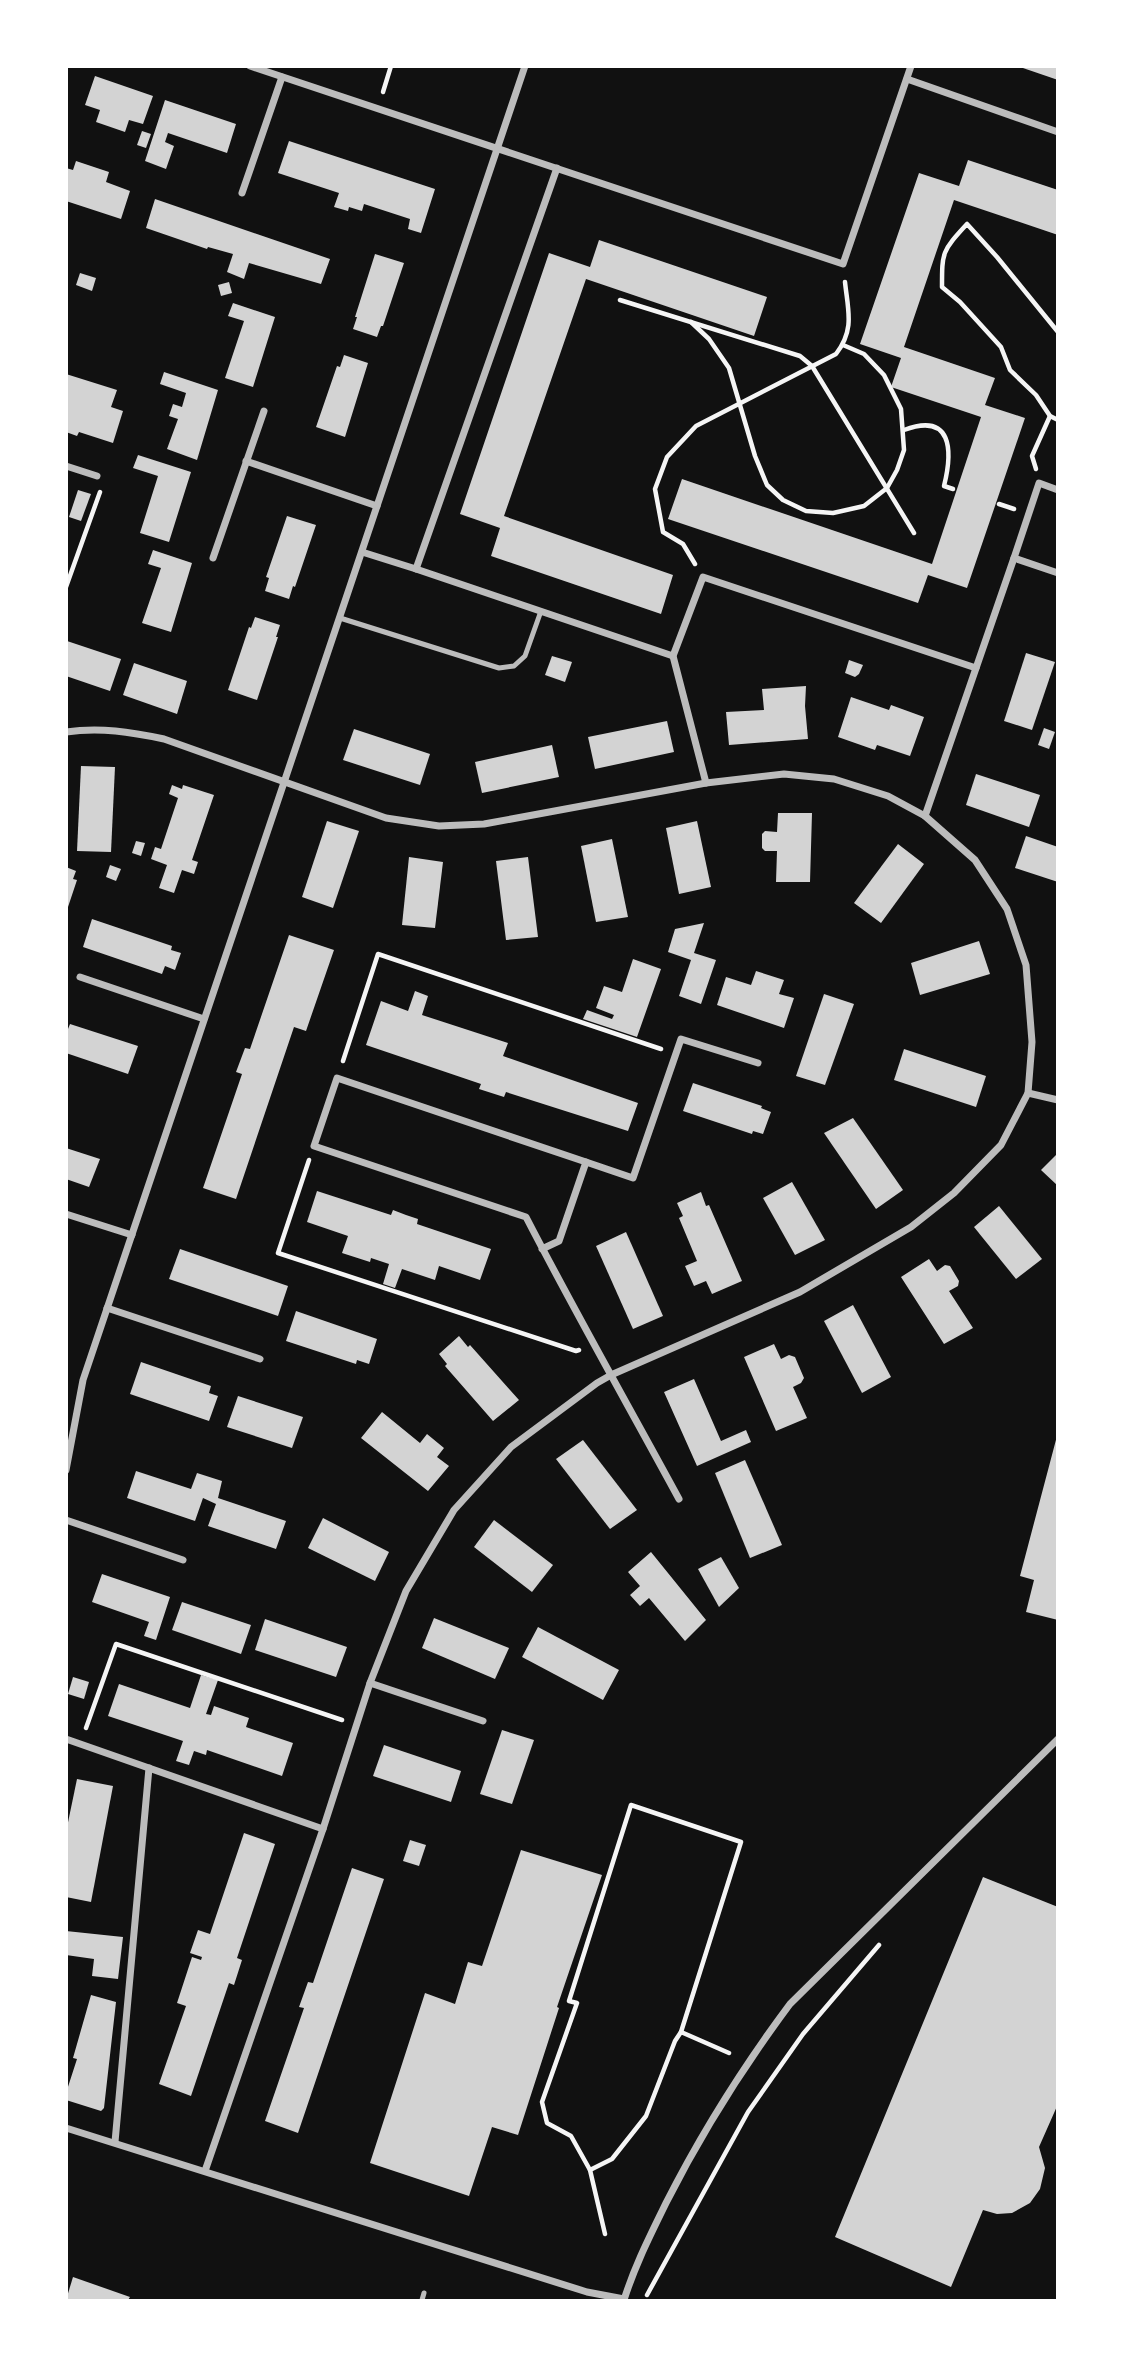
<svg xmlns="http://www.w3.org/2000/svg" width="1124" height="2367" viewBox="0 0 1124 2367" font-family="Karla,sans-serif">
<rect width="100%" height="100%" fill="#111"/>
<g fill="#d3d3d3">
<polygon points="1020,66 1058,66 1058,80 1020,67"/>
<polygon points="95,76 153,96 143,124 129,120 125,132 96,122 100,110 85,105"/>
<polygon points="165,100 236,124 227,153 168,133 165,142 174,146 166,169 145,161"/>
<polygon points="142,131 151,134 146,148 137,145"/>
<polygon points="289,141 435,189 421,233 408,229 410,219 364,204 362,211 349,207 348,211 334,207 339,193 278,173"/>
<polygon points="968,160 1058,190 1058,235 954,200 904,347 995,378 985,405 1025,418 967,588 928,575 918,603 668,519 682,479 932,564 981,417 891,387 901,358 860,344 919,173 959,186"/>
<polygon points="76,161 109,172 106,182 130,191 121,219 66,201 66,168 73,170"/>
<polygon points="155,199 330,259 321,284 249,263 244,279 227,272 233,254 208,247 207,249 146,228"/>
<polygon points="599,240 767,297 754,336 586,279 504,516 673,575 661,614 491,556 500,528 460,514 549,253 590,267"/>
<polygon points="375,254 404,263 383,326 381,326 377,337 353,329 357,317 355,317"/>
<polygon points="80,273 96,278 92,291 76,285"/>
<polygon points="229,282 232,293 221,296 218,285"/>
<polygon points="233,303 275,317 253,387 225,378 244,321 228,316"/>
<polygon points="344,355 368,363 345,437 316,427 337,366 340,367"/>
<polygon points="164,372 218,390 197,460 167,449 178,419 169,416 173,404 182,407 186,393 160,384"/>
<polygon points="66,374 117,390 111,407 123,411 113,443 79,432 77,436 66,432"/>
<polygon points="138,455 191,472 169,542 140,533 158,476 133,468"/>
<polygon points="78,490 91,494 81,521 69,517"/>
<polygon points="287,516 316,525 295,587 293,586 289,599 265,591 269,578 266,577"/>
<polygon points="153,550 192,563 171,632 142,623 161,568 148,564"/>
<polygon points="255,617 280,625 276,637 278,637 257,700 228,690 249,627 251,628"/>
<polygon points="67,641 121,659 110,691 66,676"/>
<polygon points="1026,653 1055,662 1032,730 1004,721"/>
<polygon points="552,656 572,662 565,682 545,675"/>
<polygon points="849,660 863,665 859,674 855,677 845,673"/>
<polygon points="134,663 187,681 177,714 123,695"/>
<polygon points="806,686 805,706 808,739 729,745 726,712 764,710 762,689"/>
<polygon points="851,697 889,710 891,705 924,717 910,756 877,745 875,750 838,737"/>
<polygon points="667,721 674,752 595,769 588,737"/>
<polygon points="1044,728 1055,732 1049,749 1038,745"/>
<polygon points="354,729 430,754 420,785 343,760"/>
<polygon points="552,745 559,777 482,793 475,762"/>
<polygon points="81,766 115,767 111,852 77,851"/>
<polygon points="976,774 1040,795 1029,827 966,805"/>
<polygon points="172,785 182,789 183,785 214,795 192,860 198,862 194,874 182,870 174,893 159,888 167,865 151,859 155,847 161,849 178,798 169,794"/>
<polygon points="778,813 812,813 810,882 776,882 777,851 765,851 762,848 762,834 765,831 777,832"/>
<polygon points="327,821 359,831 333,908 302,897"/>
<polygon points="697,821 711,887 679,894 666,828"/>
<polygon points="1026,836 1058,847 1058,882 1015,868"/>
<polygon points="612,839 628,917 596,922 581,846"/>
<polygon points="136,841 145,843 141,856 132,853"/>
<polygon points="898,844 924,864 881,923 854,903"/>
<polygon points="409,857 443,862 435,928 402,925"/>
<polygon points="528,857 538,937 506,940 496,861"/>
<polygon points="110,865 121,869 116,881 106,877"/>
<polygon points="66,867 76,871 73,879 77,880 67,910"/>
<polygon points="92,919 172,946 171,950 181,953 175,970 165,966 162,974 83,947"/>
<polygon points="704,923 694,953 716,960 701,1004 679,996 691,960 668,952 675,929"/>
<polygon points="289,935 334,950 306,1031 294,1027 236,1199 203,1188 242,1074 236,1072 245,1048 250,1049"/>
<polygon points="979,941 990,974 920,995 911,963"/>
<polygon points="633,959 661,969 637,1037 583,1019 587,1010 612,1019 614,1015 596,1008 604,986 622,992"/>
<polygon points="756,971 784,980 779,994 794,998 784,1028 717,1005 726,977 751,985"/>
<polygon points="415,991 428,996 422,1015 508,1043 503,1056 638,1103 628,1131 506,1092 504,1097 479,1089 481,1084 366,1045 381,1001 408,1011"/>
<polygon points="824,994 854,1004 825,1085 796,1076"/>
<polygon points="70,1024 138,1046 128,1074 66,1053 66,1034"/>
<polygon points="904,1049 986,1076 976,1107 894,1080"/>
<polygon points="693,1083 762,1106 761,1108 771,1112 763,1134 753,1131 752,1134 683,1111"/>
<polygon points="853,1118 903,1190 876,1209 824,1133"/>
<polygon points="66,1148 100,1159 89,1187 66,1179"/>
<polygon points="1058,1153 1058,1186 1041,1170"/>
<polygon points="792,1182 825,1240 795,1255 763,1198"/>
<polygon points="317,1191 391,1215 393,1210 406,1215 418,1219 417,1224 491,1249 480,1280 439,1266 435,1280 402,1269 395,1288 383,1284 389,1264 371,1258 370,1262 342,1253 348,1236 307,1222"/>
<polygon points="701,1192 706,1206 709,1205 742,1281 712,1294 706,1281 694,1286 685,1266 697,1261 679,1218 683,1216 677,1203"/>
<polygon points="999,1206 1042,1259 1016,1279 974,1227"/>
<polygon points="626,1232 663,1316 633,1329 596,1246"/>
<polygon points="180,1249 288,1286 278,1316 169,1279"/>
<polygon points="929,1259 937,1271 945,1265 950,1266 959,1281 958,1286 949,1291 973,1328 944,1344 901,1277"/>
<polygon points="853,1305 891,1377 862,1393 824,1321"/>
<polygon points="296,1311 377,1339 369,1364 357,1360 356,1364 286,1341"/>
<polygon points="459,1336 468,1347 470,1345 519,1400 493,1421 445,1366 447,1364 439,1354"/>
<polygon points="774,1344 781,1359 789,1355 795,1357 804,1378 801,1383 793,1387 807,1418 776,1431 744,1357"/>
<polygon points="141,1362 211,1386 209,1393 218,1396 209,1421 130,1394"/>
<polygon points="694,1379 721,1441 746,1430 751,1442 697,1466 664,1392"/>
<polygon points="238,1396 303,1417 292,1448 227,1427"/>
<polygon points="382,1412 420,1443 427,1434 444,1448 437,1457 449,1466 428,1491 361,1438"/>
<polygon points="1057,1436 1058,1436 1058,1620 1026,1612 1034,1580 1020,1576"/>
<polygon points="583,1440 637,1510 610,1529 556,1459"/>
<polygon points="745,1460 782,1545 750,1558 715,1473"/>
<polygon points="136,1471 191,1489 197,1473 222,1481 218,1498 286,1521 276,1549 208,1526 216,1504 203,1498 195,1521 127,1498"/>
<polygon points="323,1518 389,1552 375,1581 308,1548"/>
<polygon points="494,1520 553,1565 532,1592 474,1547"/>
<polygon points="651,1552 706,1620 685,1641 649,1598 640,1606 630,1595 640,1586 628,1572"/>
<polygon points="721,1557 739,1588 719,1607 698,1569"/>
<polygon points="102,1574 170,1597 156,1640 144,1636 149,1622 92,1602"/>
<polygon points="182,1602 251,1625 241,1654 172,1630"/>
<polygon points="434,1618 509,1648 495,1679 422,1648"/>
<polygon points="265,1619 347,1647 336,1677 255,1650"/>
<polygon points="538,1627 619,1670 603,1700 522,1657"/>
<polygon points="201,1675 218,1680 206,1714 211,1715 214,1706 249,1718 246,1727 293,1743 282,1776 207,1750 206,1755 194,1751 189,1765 176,1761 183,1741 108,1716 119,1684 190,1708"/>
<polygon points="73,1677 89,1682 84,1699 68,1694"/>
<polygon points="502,1730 534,1740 512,1804 480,1794"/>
<polygon points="384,1745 461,1771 451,1802 373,1776"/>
<polygon points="77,1779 113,1786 91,1902 66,1897 66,1832"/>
<polygon points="244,1833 275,1844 237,1958 242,1960 234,1985 229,1983 191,2096 159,2084 186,2006 177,2003 192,1957 201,1960 202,1957 190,1953 198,1930 210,1934"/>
<polygon points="410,1840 426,1845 419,1866 403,1861"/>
<polygon points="521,1850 602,1875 557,2007 559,2008 518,2135 492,2127 469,2196 370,2163 425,1993 455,2004 468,1962 482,1966"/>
<polygon points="352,1868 384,1879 298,2133 265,2121 304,2008 299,2007 308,1982 313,1983"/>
<polygon points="983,1877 1058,1907 1058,2104 1039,2147 1045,2168 1040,2189 1030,2203 1012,2213 997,2214 983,2210 951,2287 835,2237"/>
<polygon points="66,1931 123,1937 118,1979 92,1976 94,1959 66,1955"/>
<polygon points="91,1995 116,2002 104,2108 101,2111 66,2100 66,2093 77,2059 73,2058"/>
<polygon points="73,2277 130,2297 128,2300 66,2300"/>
</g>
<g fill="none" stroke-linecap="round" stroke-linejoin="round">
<g stroke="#f5f5f5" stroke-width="4.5">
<polyline points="383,92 391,66"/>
<polyline points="620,300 800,356 812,366 914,533"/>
<polyline points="691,322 709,339 729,368 755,456 767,485 783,500 806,511 833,513 864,506 887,488 897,470 904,450 901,409 884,375 864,354 843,345"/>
<path d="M 1058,332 L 997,257 L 967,224 C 942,251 942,252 942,287 L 960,302 L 1001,347 L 1010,370 L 1036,395 L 1050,416 L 1058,420"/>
<path d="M 904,430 C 952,412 953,450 944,486 L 953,489"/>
<polyline points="1036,469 1032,456 1050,416"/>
<polyline points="999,504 1014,509"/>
<path d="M 695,564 L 683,544 L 663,532 L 655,489 L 667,457 L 696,426 L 836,354 C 855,329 848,311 845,282"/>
<polyline points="66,587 100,492"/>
<polyline points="343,1061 378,954 661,1049"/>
<polyline points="309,1160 278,1253 576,1351 579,1350"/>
<polyline points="86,1728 116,1644 342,1720"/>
<polyline points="590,2170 612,2159 646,2116 675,2041 681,2032 729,2053"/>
<polyline points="605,2234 590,2170 571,2136 547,2123 542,2102 577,2003 569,2001 631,1805 741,1842 681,2032"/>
<polyline points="647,2295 748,2112 803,2034 879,1945"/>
</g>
<g stroke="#bcbcbc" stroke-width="5">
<polyline points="340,618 499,668 514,666 525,656 541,611"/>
<polyline points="422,2300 424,2293"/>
</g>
<g stroke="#bcbcbc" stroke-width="7">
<polyline points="250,66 843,264 911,66"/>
<polyline points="907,79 1058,132"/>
<polyline points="242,193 282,77"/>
<polyline points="246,461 377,506"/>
<polyline points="66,466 97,476"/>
<polyline points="362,552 416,569 557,168"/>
<polyline points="213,558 264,411"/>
<polyline points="1014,558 1039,483 1058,490"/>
<polyline points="416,569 673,656"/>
<path d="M 66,732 C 100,727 131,732 164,739 L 386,818 L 439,826 L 484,824 L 706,783 L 784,774 L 834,779 L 888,796 L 925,816 L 975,860 L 1007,909 L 1026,965 L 1032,1042 L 1028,1093 L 1001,1145 L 954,1193 L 911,1227 L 800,1292 L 611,1375 L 597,1383 L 511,1447 L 454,1510 L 406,1591 L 370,1683 L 323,1829 L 205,2171"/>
<polyline points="706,783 673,656 703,577 976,668"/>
<polyline points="925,816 1014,558 1058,573"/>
<polyline points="80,977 204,1019"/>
<polyline points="1028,1093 1058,1100"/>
<polyline points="586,1162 633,1178 681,1039 758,1063"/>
<polyline points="66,1214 132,1235"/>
<path d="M 542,1249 L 559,1241 L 586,1162 L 337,1078 L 314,1146 L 526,1217 C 575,1312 628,1405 679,1499"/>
<polyline points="107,1308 260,1359"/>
<polyline points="66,1470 83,1380 525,66"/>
<polyline points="66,1520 183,1560"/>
<polyline points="370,1683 483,1721"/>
<polyline points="66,1739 323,1829"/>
<polyline points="66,2128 587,2292 624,2299"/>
<polyline points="115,2142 149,1768"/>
<path d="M 624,2300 C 635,2265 650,2236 666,2203 C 702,2132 743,2067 790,2004 L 1058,1739"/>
</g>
</g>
<rect width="1124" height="2367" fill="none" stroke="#ffffff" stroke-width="136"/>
</svg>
